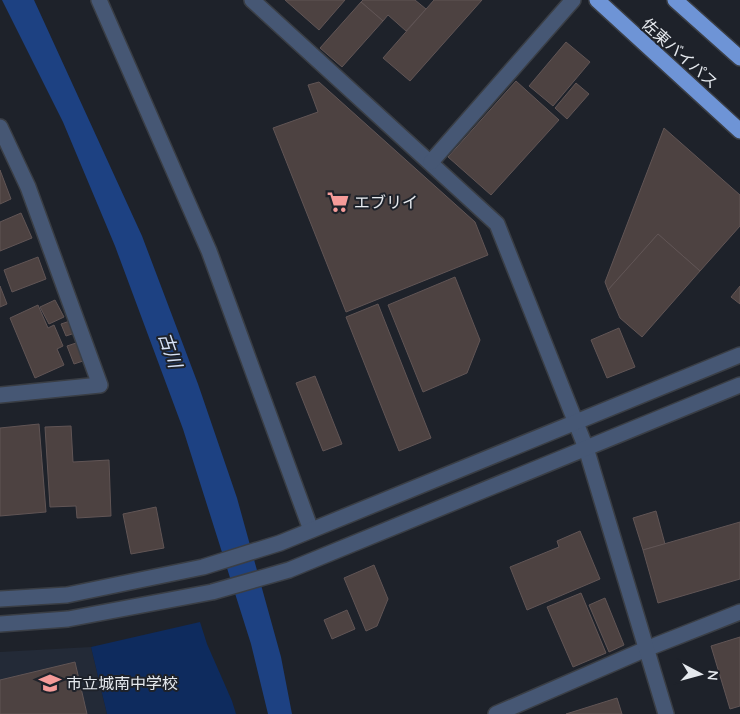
<svg xmlns="http://www.w3.org/2000/svg" width="740" height="714" viewBox="0 0 740 714" font-family="Quicksand,'Noto Sans JP',sans-serif">
<rect width="100%" height="100%" fill="#1e222a"/>
<polygon fill="#232a37" points="91,647 107,714 0,714 0,652"/>
<polygon fill="#0e2b5e" points="200,622 207,644 232,701 236,714 107,714 91,647"/>
<polygon fill="#1d4182" points="2,0 34,0 142,236 198,384 237,498 281,657 292,714 268,714 251,644 183,429 115,246 63,122"/>
<g fill="#4d4241" stroke="#615555">
<polygon points="285,0 345,0 319,30"/>
<polygon points="363,0 415,0 426,9 406,31 388,15 383,21 361,2"/>
<polygon points="434,0 482,0 410,81 383,58"/>
<polygon points="361,2 383,21 342,67 320,48"/>
<polygon points="566,42 590,62 553,106 529,86"/>
<polygon points="516,81 559,120 491,195 448,157"/>
<polygon points="319,82 475,222 488,255 346,312 273,128 318,112 308,85"/>
<polygon points="576,83 589,94 567,119 555,108"/>
<polygon points="664,128 740,195 740,226 700,271 658,234 608,290 605,282"/>
<polygon points="0,170 11,199 0,204"/>
<polygon points="21,213 32,238 0,251 0,222"/>
<polygon points="658,234 700,271 642,337 620,318 608,290"/>
<polygon points="38,257 46,279 12,292 4,270"/>
<polygon points="455,277 480,340 467,373 423,392 388,305"/>
<polygon points="0,286 7,304 0,307"/>
<polygon points="740,286 740,304 731,297"/>
<polygon points="55,300 64,317 49,324 40,307"/>
<polygon points="378,304 431,438 399,451 346,317"/>
<polygon points="38,305 48,328 54,325 63,346 57,349 64,365 35,378 10,318"/>
<polygon points="70,321 75,333 66,336 61,324"/>
<polygon points="619,328 635,367 607,378 591,340"/>
<polygon points="76,343 83,361 74,364 67,346"/>
<polygon points="315,376 342,444 323,451 296,383"/>
<polygon points="39,424 46,512 0,516 0,428"/>
<polygon points="71,426 73,462 109,460 111,516 77,518 76,506 50,507 45,427"/>
<polygon points="156,507 164,548 131,554 123,514"/>
<polygon points="656,511 665,544 643,550 633,518"/>
<polygon points="740,522 740,579 658,603 643,550"/>
<polygon points="580,531 600,579 527,610 510,567 559,547 557,541"/>
<polygon points="374,565 388,599 377,626 366,631 344,578"/>
<polygon points="581,593 606,653 573,667 547,607"/>
<polygon points="605,598 624,645 609,652 589,605"/>
<polygon points="347,610 355,629 332,639 324,620"/>
<polygon points="740,637 740,706 730,709 711,646"/>
<polygon points="75,662 87,714 0,714 0,680"/>
<polygon points="617,698 622,714 566,714"/>
</g>
<g fill="none" stroke-linecap="round" stroke-linejoin="round">
<g stroke="#3a3e45" stroke-width="18">
<g id="minor">
<polyline points="99,0 209,251 311,530"/>
<polyline points="252,0 497,224 576,423"/>
<polyline points="0,127 28,187 100,385 0,395"/>
<polyline points="431,162 573,0"/>
<polyline points="496,714 646,649 740,612"/>
</g>
</g>
<g stroke="#3a3e45" stroke-width="18">
<g id="tertiary">
<polyline points="576,423 586,448 666,714"/>
<polyline points="0,599 67,595 203,567 280,543 740,355"/>
<polyline points="0,624 68,619 212,592 289,570 740,385"/>
</g>
</g>
<g stroke="#3a3e45" stroke-width="18">
<g id="trunk">
<polyline points="597,0 740,131"/>
<polyline points="675,0 740,58"/>
</g>
</g>
<use href="#minor" stroke="#465774" stroke-width="15"/>
<use href="#tertiary" stroke="#465774" stroke-width="15"/>
<use href="#trunk" stroke="#6e94d6" stroke-width="15"/>
</g>
<defs>
<g id="supermarket-bare" transform="scale(1.725)"><path d="M-6-5.5h2.5l.6 2H6L4.5 2H-2.5L-4.4-4H-6ZM-1.5 3.2a1.3 1.3 0 1 0 .1 0ZM3 3.2a1.3 1.3 0 1 0 .1 0Z" fill="#f59b99" stroke="#1e222a" stroke-width="2.5" paint-order="stroke"/></g>
<g id="school-bare" transform="scale(1.725)"><path d="M0-5L7-2L0 1L-7-2ZM-4 1L0 2.5L4 1V4Q0 6-4 4Z" fill="#f59b99" stroke="#1e222a" stroke-width="2.5" paint-order="stroke"/></g>
</defs>
<g fill-rule="evenodd">
<use href="#supermarket-bare" x="338" y="202"/>
<use href="#school-bare" x="50" y="683"/>
</g>
<g text-anchor="middle" stroke-width="4" stroke-linejoin="round" paint-order="stroke">
<g font-size="16" fill="#e5e9ee" stroke="#1e222a">
<text transform="translate(680 53) rotate(42)" y="6">佐東バイパス</text>
</g>
<g font-size="16" fill="#e5e9ee" stroke="#1e222a" text-anchor="start">
<text x="354" y="208">エブリイ</text>
<text x="66" y="689">市立城南中学校</text>
</g>
<g font-size="18" font-style="italic" fill="#d8e3f7" stroke="#1e222a">
<text transform="translate(170 350) rotate(71)" y="6">古川</text>
</g>
</g>
<g transform="translate(700 674) rotate(96)" stroke="#1e222a" stroke-width="4" paint-order="stroke">
<path d="M0-4L9 19L0 12L-9 19Z" fill="#e5e9ee"/>
<text y="-8" font-size="14" font-weight="bold" text-anchor="middle" fill="#e5e9ee">N</text>
</g>
</svg>
